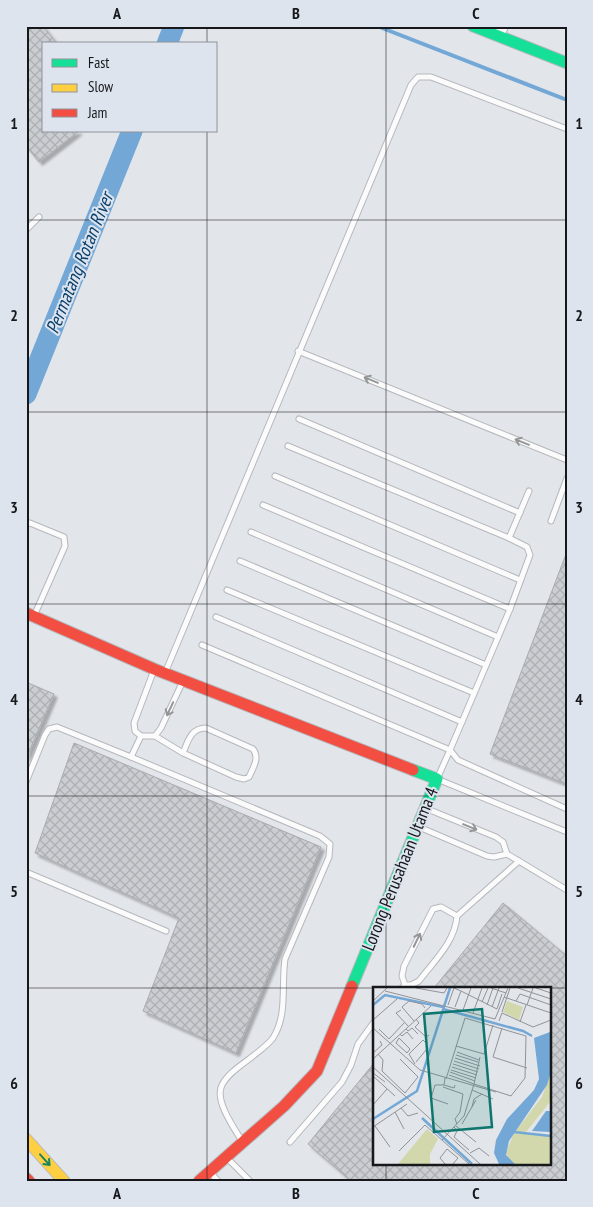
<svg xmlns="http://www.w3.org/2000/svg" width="593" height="1207" viewBox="0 0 593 1207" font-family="'PT Sans Narrow',sans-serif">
<defs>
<pattern id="building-cross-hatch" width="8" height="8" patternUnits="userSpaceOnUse" patternTransform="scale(1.25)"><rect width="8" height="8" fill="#cacdd1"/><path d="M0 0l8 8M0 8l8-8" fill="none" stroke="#adafb3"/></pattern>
<filter id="shadow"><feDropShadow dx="3.5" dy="3.5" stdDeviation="1" flood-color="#0004"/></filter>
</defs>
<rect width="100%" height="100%" fill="#e2e5ea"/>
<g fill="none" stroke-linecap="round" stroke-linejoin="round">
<polyline stroke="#73a7d6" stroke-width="4" points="377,26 567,100"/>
<g stroke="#73a7d6" stroke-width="21">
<polyline points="167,44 174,26"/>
<polyline points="26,394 132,131"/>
</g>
</g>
<g fill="url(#building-cross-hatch)" stroke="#a9abaf" filter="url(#shadow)">
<polygon points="26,26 43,26 57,44 44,44 44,131 79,131 39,162 26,146"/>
<polygon points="566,554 567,555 567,784 490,754"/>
<polygon points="26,682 54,694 26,759"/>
<polygon points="74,743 321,847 236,1053 143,1011 179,918 35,853"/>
<polygon points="503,903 567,956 567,1181 351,1181 308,1144 374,1063 374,1163 549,1163 549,988 434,988"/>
</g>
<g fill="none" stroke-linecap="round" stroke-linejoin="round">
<g stroke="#b5b8bc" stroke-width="7">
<g id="lane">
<polyline points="26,230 39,217"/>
<polyline points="298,351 567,460"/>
<polyline points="299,419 520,513"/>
<polyline points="288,446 509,538 527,547 530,555 510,609 450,750 458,760 567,809"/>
<polyline points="275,476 520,580"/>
<polyline points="263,505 510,609"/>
<polyline points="551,521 567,478"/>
<polyline points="26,524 30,523 64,537 65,546 34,616"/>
<polyline points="251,532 498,637"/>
<polyline points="509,538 529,491"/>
<polyline points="240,561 486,665"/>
<polyline points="227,590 474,693"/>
<polyline points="216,617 462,722"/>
<polyline points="202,645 450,750 437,779 567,832"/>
<path d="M 154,670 L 134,723 L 135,731 L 141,736 L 155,736 L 183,753 L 236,777 L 244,779 L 249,777 C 253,768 260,758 253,749 L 206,728 C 191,728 188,741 183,753"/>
<polyline points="165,673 411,85 418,77 431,77 567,129"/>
<polyline points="155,736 161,728 183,681"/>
<path d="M 131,757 L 320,836 L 330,844 L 329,857 L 285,959 C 281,986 288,1014 273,1038 C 268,1045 259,1051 253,1056 C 243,1064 228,1073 222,1085 C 214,1100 234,1128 242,1141"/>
<polyline points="26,782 45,735 49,729 57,727 131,757 141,736"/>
<polyline points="425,808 496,837 503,842 507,854 567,890"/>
<polyline points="419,827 487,856 494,857 507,854"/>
<polyline points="26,872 166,931"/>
<polyline points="405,985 402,976 404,966 433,909 441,907 457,916"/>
<path d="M 402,988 L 405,985 L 411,985 L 419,981 C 434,961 455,942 457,916 L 519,861"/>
<polyline points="290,1142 342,1082 351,1065 358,1044 374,1022"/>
<polyline points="226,1157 250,1181"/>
<polyline points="210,1172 218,1181"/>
</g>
</g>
<g stroke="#b5b8bc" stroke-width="12">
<polyline id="street" points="499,36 503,26"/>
</g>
<g stroke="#b5b8bc" stroke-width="13">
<g id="fast">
<polyline points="473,26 567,63"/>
<polyline points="352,986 437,779 413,770"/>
</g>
</g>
<g stroke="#b5b8bc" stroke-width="13">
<polyline id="slow" points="26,1139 64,1181"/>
</g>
<g stroke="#b5b8bc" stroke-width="13">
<g id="jam">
<polyline points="26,613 154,669 413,770"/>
<polyline points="26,1178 29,1181"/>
<polyline points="199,1181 284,1106 317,1071 352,986"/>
</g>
</g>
<use href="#lane" stroke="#fbfbfc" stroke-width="5"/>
<use href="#street" stroke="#fbfbfc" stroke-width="10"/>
<use href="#fast" stroke="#16e098" stroke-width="11"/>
<use href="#slow" stroke="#ffcf43" stroke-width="11"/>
<use href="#jam" stroke="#f24e42" stroke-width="11"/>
</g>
<defs><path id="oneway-shaft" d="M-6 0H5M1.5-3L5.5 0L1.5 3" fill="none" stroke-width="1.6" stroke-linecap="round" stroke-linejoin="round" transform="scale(1.25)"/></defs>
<g stroke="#949597">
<use href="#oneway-shaft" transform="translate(371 380) rotate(-158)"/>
<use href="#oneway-shaft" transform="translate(522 442) rotate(-158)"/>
<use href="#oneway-shaft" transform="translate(170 709) rotate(115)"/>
<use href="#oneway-shaft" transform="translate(470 827) rotate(22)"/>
<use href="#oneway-shaft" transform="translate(417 940) rotate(-64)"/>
</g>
<use stroke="#168660" href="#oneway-shaft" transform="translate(45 1160) rotate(48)"/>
<path fill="none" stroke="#16181b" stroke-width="1" stroke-opacity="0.55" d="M 207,26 L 207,44M 386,26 L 386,988M 207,131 L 207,1181M 26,220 L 567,220M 26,412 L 567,412M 26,604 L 567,604M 26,796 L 567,796M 26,988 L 567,988M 386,1163 L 386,1181"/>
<g text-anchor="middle" stroke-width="4" stroke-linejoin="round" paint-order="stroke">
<g font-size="18" fill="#16181b" stroke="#dee4ee">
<text transform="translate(400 869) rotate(-68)" y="6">Lorong Perusahaan Utama 4</text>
</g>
<g font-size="19" font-style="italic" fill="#09416c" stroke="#dee4ee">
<text transform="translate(79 263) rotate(-68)" y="7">Permatang Rotan River</text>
</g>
</g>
<g transform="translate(373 987)">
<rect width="178" height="178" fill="#e2e5ea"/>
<path d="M 141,146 L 177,149 L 177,177 L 142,177 L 136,173 L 133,166 Z" fill="#d2d8ab"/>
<path d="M 177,88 L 177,115 L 153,145 L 142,145 L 169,110 ZM 54,142 L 65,152 L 57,167 L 57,177 L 25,177 Z" fill="#d2d8ab"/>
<path d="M 134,14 L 150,20 L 146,33 L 130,25 Z" fill="#d2d8ab"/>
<path d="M 177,45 L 177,88 L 174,98 L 136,154 L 133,168 L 142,177 L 126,177 L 121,166 L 123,153 L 134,132 L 161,103 L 166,92 L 161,51 ZM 173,124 L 177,124 L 177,145 L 159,144 Z" fill="#73a7d6"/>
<path fill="none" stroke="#73a7d6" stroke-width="2.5" d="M 0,18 L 12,8 L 70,20M 70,22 L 150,44 L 159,49M 49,131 L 99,177M 0,132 L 44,104 L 77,1M 141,145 L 178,149"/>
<path fill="none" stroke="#909397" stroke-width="1" d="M 43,1 L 71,6 L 74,1M 118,1 L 133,6M 145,1 L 178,12M 163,1 L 178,6M 12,4 L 122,32 L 135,1M 131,10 L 178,26M 0,14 L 14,1M 143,14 L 147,7 L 178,18M 109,15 L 115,1M 75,18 L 81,1 L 88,4M 114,18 L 120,1M 154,18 L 160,1M 82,20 L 88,4 L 124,22 L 129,7M 119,20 L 126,1M 28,23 L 23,26 L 35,39M 90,23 L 98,1M 129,25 L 137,1M 100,26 L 109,1M 43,32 L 46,36 L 42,40 L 53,50 L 56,48M 0,33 L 24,12M 41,34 L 29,20 L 36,14 L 49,17 L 52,21M 126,34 L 129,26 L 160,40 L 178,33M 147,35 L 153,18M 0,41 L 47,83 L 123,105M 129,41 L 120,70 L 154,81M 6,42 L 16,52 L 31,36M 33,42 L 35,44 L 39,41 L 45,47M 27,47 L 29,49 L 34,45 L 40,52M 26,51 L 37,62 L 34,66 L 23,56 ZM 83,59 L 111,67 L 120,38M 84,65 L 106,73M 0,66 L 9,58 L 7,54M 5,67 L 10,73 L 9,84 L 32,106 L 45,90 L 27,72M 83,68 L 105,75M 82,71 L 107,79M 0,72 L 58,19M 81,74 L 106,82M 43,75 L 53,63M 42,77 L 36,67 L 50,53 L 53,56M 80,77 L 105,85M 0,80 L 107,177M 79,80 L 104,88M 78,83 L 103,91M 77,85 L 102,94M 0,86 L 12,95M 0,89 L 22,109M 72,91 L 71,98 L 81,101 L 82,98M 73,92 L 92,31 L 153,49 L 152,91 L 138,109 L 101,97 L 107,70M 71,98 L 62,98 L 58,111 L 75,117M 70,100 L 90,107 L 87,125 L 82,132 L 84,137M 99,103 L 120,112M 0,118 L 14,102M 99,120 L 101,112 L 109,107M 28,121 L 35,129 L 45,126M 22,125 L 31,142M 89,137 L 103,113M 2,139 L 17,160M 83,139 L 103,155M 0,140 L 34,117M 81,140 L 84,144 L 81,150 L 96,163M 69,153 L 91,129 L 101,97 L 76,88M 26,164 L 52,138 L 96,177M 97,166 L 106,161 L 116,169M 72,177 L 67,171 L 74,162 L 85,171 L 80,177"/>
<path fill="#0f766e" fill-opacity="0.15" stroke="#0f766e" stroke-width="2.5" d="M 109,22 L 119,140 L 61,145 L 51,27 Z"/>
<rect width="178" height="178" fill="none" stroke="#16181b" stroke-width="2.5"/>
</g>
<rect width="593" height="1207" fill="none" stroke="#dee4ee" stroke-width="55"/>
<rect x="42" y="42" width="175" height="90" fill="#dee4ee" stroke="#8e929a"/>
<rect x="52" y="59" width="25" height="8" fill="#16e098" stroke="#8e929a"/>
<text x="88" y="68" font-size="15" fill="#16181b">Fast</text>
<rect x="52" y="84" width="25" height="8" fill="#ffcf43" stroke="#8e929a"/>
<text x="88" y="92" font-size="15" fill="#16181b">Slow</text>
<rect x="52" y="109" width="25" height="8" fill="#f24e42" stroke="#8e929a"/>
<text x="88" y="118" font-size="15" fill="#16181b">Jam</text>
<rect x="28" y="28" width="538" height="1152" fill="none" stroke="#16181b" stroke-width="2"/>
<g font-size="16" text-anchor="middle" font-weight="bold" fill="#16181b">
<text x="117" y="19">A</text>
<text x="296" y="19">B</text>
<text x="476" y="19">C</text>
<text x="14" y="129">1</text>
<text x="579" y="129">1</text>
<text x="14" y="321">2</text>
<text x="579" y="321">2</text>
<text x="14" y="513">3</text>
<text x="579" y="513">3</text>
<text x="14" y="705">4</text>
<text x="579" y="705">4</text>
<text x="14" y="897">5</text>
<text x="579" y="897">5</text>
<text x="14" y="1089">6</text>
<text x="579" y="1089">6</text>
<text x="117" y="1199">A</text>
<text x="296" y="1199">B</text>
<text x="476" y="1199">C</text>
</g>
</svg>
